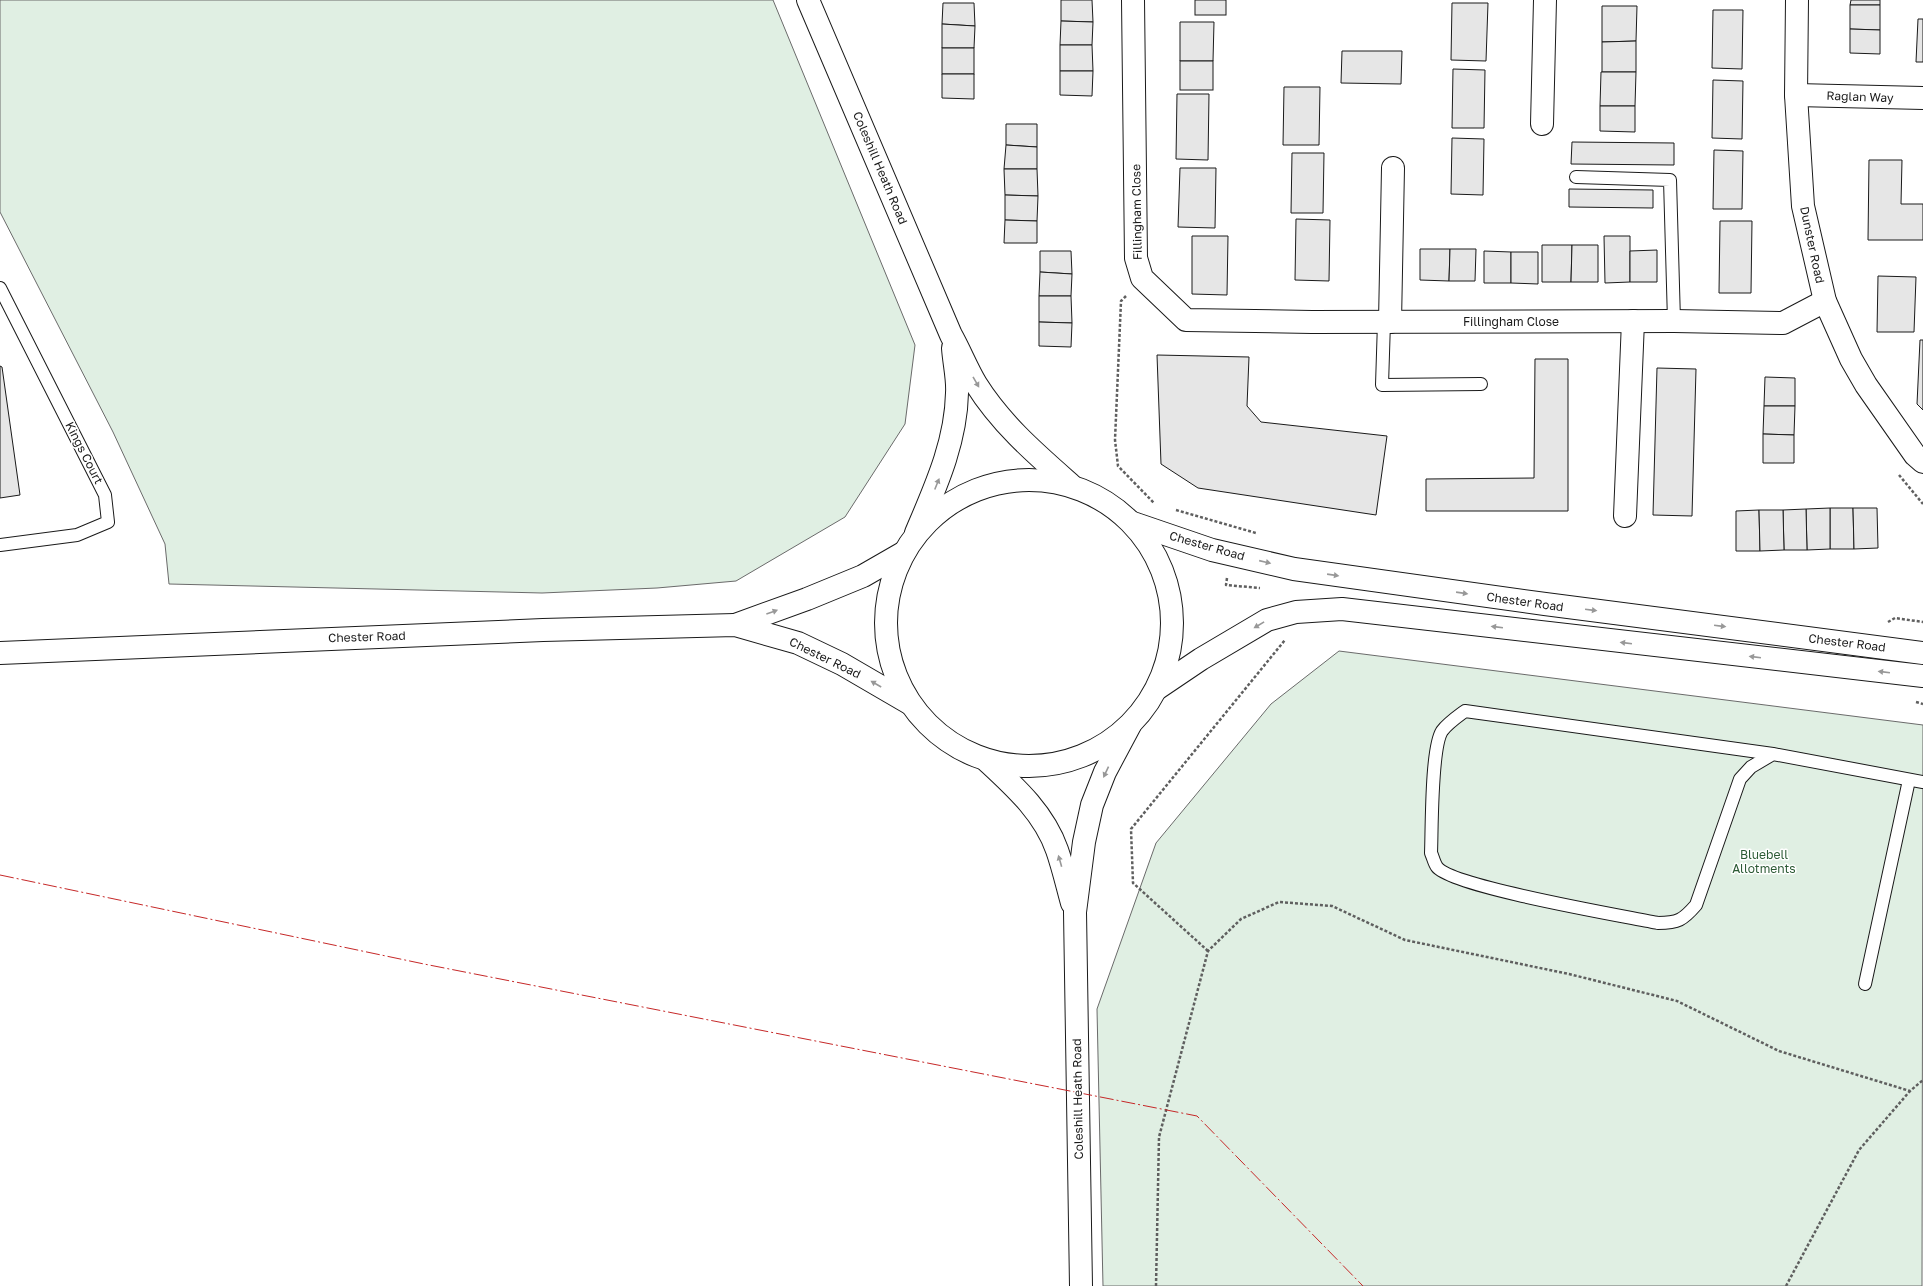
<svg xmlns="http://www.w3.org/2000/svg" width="1923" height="1286" viewBox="0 0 1923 1286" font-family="'Golos Text',sans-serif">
<rect width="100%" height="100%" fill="#fff"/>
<g fill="#e0efe3" stroke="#6a6a6a">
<polygon points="0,0 773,0 915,345 905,424 845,517 736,581 657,588 542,593 169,584 165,544 113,432 0,212"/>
<polygon points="1339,651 1923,725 1922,1286 1103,1286 1097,1009 1156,843 1271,704"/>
</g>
<g fill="#e6e6e6" stroke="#1a1a1a">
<polygon points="1061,0 1092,0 1093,22 1061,21"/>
<rect x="1195" y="0" width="31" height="15"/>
<polygon points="1851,0 1880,0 1880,5 1850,5"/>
<polygon points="943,3 974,3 975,26 942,24"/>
<polygon points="1452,3 1488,3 1486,61 1451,60"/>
<polygon points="1850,5 1880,5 1880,30 1850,29"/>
<polygon points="1602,6 1637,6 1636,41 1602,42"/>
<polygon points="1713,10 1743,10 1742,69 1712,68"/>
<polygon points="1918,19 1923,19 1923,62 1916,62"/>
<polygon points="1061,21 1093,22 1092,45 1060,45"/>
<polygon points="1180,22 1214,22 1213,61 1180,61"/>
<polygon points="942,24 975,26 974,48 942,48"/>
<polygon points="1850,29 1880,30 1880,54 1850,53"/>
<polygon points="1636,41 1636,72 1602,72 1602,42"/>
<polygon points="1060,45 1092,45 1093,71 1060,71"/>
<rect x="942" y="48" width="32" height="26"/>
<polygon points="1342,51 1402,51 1401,84 1341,83"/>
<rect x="1180" y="61" width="33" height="29"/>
<polygon points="1453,69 1485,70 1484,128 1452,128"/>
<polygon points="1060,71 1093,71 1092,96 1060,95"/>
<polygon points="1601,72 1636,72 1635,106 1600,106"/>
<polygon points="942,74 974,74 974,99 942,98"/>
<polygon points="1713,80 1743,81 1742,139 1712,138"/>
<polygon points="1284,87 1320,87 1319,145 1283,145"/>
<polygon points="1177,94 1209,94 1208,160 1176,159"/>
<polygon points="1600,106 1635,106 1635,132 1600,131"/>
<polygon points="1006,124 1037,124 1037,147 1006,145"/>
<polygon points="1452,138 1484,139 1483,195 1451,194"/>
<polygon points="1572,142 1674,143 1674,165 1571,164"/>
<polygon points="1006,145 1037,147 1037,169 1004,169"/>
<polygon points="1714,150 1743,151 1742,209 1713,209"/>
<polygon points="1292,153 1324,153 1323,213 1291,213"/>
<polygon points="1869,160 1902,160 1901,204 1923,204 1923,240 1868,240"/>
<polygon points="1180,168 1216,168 1215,228 1178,227"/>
<polygon points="1004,169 1037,169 1038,196 1005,195"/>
<polygon points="1569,189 1653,190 1653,208 1569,207"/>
<polygon points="1005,195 1038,196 1037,221 1005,220"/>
<polygon points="1296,219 1330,220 1329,281 1295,280"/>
<polygon points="1005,220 1037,221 1037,243 1004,243"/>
<polygon points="1720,221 1752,221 1751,293 1719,293"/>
<polygon points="1192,236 1228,236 1227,295 1192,294"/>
<polygon points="1604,236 1630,236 1630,282 1605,283"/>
<polygon points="1542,245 1572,245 1571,282 1542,282"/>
<polygon points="1572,245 1598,245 1598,282 1571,282"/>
<polygon points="1420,249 1450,249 1449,281 1420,280"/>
<polygon points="1450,249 1476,249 1475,281 1449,281"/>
<polygon points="1657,250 1657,282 1630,282 1630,251"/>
<polygon points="1040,251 1071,251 1072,274 1040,272"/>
<polygon points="1484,251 1511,252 1511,283 1484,283"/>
<polygon points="1511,252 1538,252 1538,284 1511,283"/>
<polygon points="1040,272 1072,274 1071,296 1039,296"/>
<polygon points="1878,276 1916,277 1914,332 1877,332"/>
<polygon points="1039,296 1071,296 1072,323 1039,322"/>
<polygon points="1039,322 1072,323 1071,347 1039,346"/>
<polygon points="1920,340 1923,340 1923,410 1917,404"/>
<polygon points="1157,355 1249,357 1247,406 1261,422 1387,436 1376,515 1198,488 1161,464"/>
<polygon points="1535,359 1568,359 1568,511 1426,511 1426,479 1534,478"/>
<polygon points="0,366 2,367 20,495 0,498"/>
<polygon points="1657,368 1696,369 1692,516 1653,515"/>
<polygon points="1765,377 1795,378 1795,406 1764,406"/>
<polygon points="1764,406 1795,406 1794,435 1763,434"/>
<polygon points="1763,434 1794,435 1794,463 1763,463"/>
<polygon points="1830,508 1853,508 1854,549 1830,549"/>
<polygon points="1830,508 1830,549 1807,550 1806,509"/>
<polygon points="1853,508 1877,508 1878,548 1854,549"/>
<polygon points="1806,509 1807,550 1784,550 1783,510"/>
<polygon points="1759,510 1760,551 1736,551 1736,511"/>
<polygon points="1759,510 1783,510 1784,550 1760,551"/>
</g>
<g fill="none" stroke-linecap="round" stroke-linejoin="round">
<g stroke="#1a1a1a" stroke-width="14">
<g id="service">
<polyline points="1576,177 1670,180 1674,321"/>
<polyline points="0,288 105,495 108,522 77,535 0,545"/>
<polyline points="1384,322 1382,385 1481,384"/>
<path d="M 1773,754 L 1751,767 L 1740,779 L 1696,905 C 1683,920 1678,923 1658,923 C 1624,916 1452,887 1437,867 C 1434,863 1433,857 1431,853 C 1432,829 1431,748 1442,731 C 1448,723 1457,717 1465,711 L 1773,754 L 1923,782"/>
<polyline points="1865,984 1909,780"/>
</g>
</g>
<g stroke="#1a1a1a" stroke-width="24">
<g id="minor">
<polyline points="1133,0 1136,258 1142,278 1186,320 1312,322 1674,321 1783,323 1825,301"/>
<polyline points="1797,0 1796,95 1803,206 1825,301 1851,359 1866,385 1915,455 1923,462"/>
<polyline points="1796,95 1923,98"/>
<polyline points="1542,124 1545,0"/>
<polyline points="1390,322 1393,168"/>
<polyline points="1625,516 1633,321"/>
</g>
</g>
<g stroke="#1a1a1a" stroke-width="24">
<g id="tertiary">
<path d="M 808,0 L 951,335 C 960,351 967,369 976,384 C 1001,424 1036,454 1070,484"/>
<path d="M 916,533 C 935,488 956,443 957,393 C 958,379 954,363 953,348"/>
<path d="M 987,761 C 1015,787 1044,813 1057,850 C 1063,867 1067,885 1072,903"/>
<polyline points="1081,1286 1075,912 1084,842 1092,805 1105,772 1130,725"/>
</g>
</g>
<g stroke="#1a1a1a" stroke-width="24">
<g id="trunk">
<circle cx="1029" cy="623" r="143"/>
<polyline points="1133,523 1212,550 1294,569 1545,604 1923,653"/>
<polyline points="735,625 807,599 863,576 903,553"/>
<polyline points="0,653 543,630 735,625 798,643 842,664 909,703"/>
<polyline points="1158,688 1201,659 1267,620 1296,612 1342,609 1923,676"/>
</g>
</g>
<g stroke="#5f5f5f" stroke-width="2.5" stroke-dasharray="3 2" stroke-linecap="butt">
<polyline points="1126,296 1121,301 1115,440 1118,466 1154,503"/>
<polyline points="1899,475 1923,504"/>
<polyline points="1176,510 1256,533"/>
<polyline points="1227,578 1226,585 1260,588"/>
<polyline points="1888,622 1895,618 1923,622"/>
<polyline points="1916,702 1923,704"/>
<polyline points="1208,951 1133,883 1131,829 1285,640"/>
<polyline points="1156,1286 1159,1137 1208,951 1241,919 1279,902 1332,906 1405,940 1569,974 1677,1001 1779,1051 1910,1091 1923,1080"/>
<polyline points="1786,1286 1859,1150 1910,1091"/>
</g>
<use href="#service" stroke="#fff" stroke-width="12"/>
<use href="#minor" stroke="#fff" stroke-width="22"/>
<use href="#tertiary" stroke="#fff" stroke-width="22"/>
<use href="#trunk" stroke="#fff" stroke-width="22"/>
<polyline stroke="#c62828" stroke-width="1" stroke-dasharray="14 3 2 3" stroke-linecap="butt" points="0,875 424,964 1197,1116 1363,1286"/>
</g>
<defs><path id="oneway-solid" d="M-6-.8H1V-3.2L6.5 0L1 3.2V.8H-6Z"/></defs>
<g fill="#989898">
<use href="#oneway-solid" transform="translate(976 382) rotate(60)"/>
<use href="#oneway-solid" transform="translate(937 484) rotate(-68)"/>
<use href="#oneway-solid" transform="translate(1265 562) rotate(13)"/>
<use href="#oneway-solid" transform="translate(1333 575) rotate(8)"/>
<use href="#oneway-solid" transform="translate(1462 593) rotate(8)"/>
<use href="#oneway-solid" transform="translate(1591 610) rotate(7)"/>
<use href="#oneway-solid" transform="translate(772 612) rotate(-20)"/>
<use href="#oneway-solid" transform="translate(1259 625) rotate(149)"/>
<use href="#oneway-solid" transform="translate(1720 626) rotate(7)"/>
<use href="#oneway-solid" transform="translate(1497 627) rotate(-173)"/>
<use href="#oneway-solid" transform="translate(1626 643) rotate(-173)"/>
<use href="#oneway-solid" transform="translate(1755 657) rotate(-173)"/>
<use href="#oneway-solid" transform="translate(1884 672) rotate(-173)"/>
<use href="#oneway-solid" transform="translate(876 684) rotate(-150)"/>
<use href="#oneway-solid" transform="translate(1106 772) rotate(115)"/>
<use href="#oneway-solid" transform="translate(1060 861) rotate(-106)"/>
</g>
<g text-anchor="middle" stroke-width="3" stroke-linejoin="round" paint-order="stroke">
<g font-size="12" fill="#1a1a1a" stroke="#fff">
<text transform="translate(1860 97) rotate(2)" y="4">Raglan Way</text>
<text transform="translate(880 168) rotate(67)" y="4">Coleshill Heath Road</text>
<text transform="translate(1137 212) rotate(-91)" y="4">Fillingham Close</text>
<text transform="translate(1812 245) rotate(78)" y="4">Dunster Road</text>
<text x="1511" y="326">Fillingham Close</text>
<text transform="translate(84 453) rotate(63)" y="4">Kings Court</text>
<text transform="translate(1207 546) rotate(16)" y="4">Chester Road</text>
<text transform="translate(1525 602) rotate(8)" y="4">Chester Road</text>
<text transform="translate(367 637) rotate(-2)" y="4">Chester Road</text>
<text transform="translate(1847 643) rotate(7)" y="4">Chester Road</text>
<text transform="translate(825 658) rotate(26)" y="4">Chester Road</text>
<text transform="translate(1078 1099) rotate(-91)" y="4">Coleshill Heath Road</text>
</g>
<g font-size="12" fill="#2b5a34" stroke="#fff">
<text x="1764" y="859">Bluebell<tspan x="1764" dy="14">Allotments</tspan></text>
</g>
</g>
</svg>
